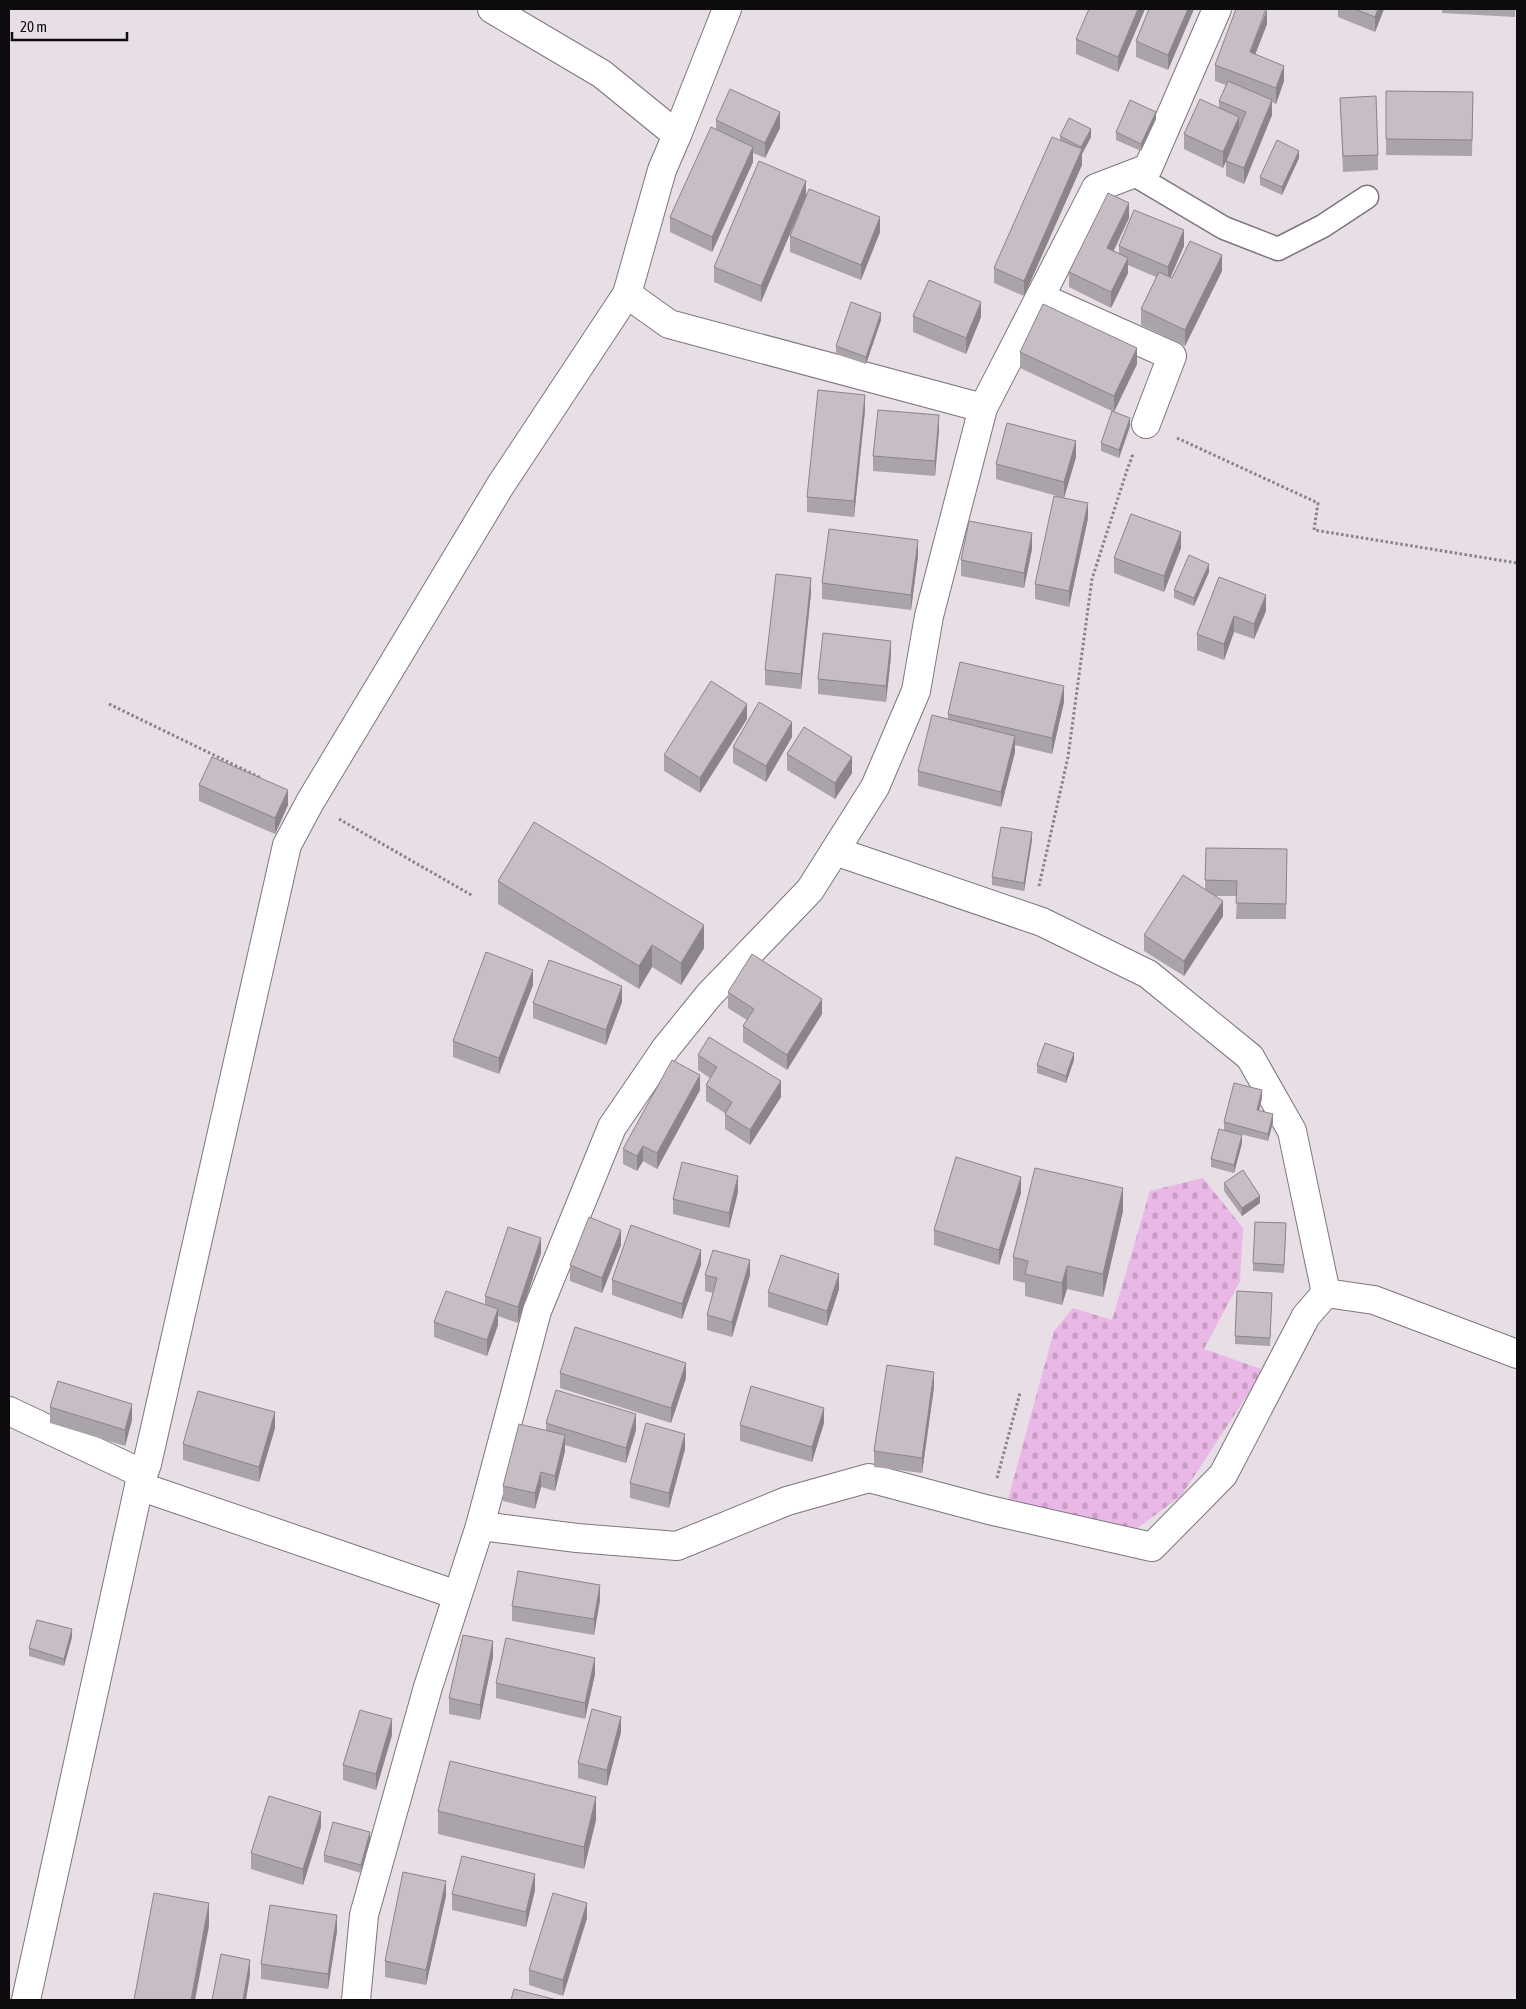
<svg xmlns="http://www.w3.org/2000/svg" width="1526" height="2009" viewBox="0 0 1526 2009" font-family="'Asap Condensed',sans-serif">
<defs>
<pattern id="cemetery-stones" width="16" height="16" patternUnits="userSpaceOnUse" patternTransform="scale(1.25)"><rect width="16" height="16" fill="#e9b8e6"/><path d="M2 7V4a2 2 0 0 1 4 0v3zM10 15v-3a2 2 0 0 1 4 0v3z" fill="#c79dc4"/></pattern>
</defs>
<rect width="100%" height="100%" fill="#e7dee6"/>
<polygon fill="url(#cemetery-stones)" points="1203,1178 1243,1228 1240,1281 1204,1349 1264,1370 1181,1496 1136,1529 1007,1503 1054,1331 1073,1308 1112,1320 1150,1191"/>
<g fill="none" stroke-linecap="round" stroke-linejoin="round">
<g stroke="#7d757d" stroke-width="25">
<polyline id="service" points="1133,174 1224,228 1278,249 1323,226 1367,197"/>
</g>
<g stroke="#7d757d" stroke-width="30">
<g id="minor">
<polyline points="492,9 602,74 677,135 662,170 627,294 669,324 983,408"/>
<polyline points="677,135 727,9"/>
<polyline points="1040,297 1172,356 1146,424"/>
<polyline points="835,851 1042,922 1148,974 1250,1057 1292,1131 1326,1293"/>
<polyline points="9,1411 143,1474"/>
<polyline points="139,1486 457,1595"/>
<polyline points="480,1526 577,1538 677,1546 787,1501 869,1478 989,1510 1152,1547 1223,1475 1306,1316 1326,1293 1374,1300 1517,1354"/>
<polyline points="26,2000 139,1486 147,1464 287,845 310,802 500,486 627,294"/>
<polyline points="356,2000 364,1915 428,1687 480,1526 537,1311 612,1127 666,1048 709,995 810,890 875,787 916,691 929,616 983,408 1096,188 1148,168 1217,9"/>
</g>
</g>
<g stroke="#888287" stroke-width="3" stroke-dasharray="2.5 2.5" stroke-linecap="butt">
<polyline points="1177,438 1318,503 1314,530 1517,563"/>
<polyline points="109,704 261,778"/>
<polyline points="339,819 473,896"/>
<polyline points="1039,886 1068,757 1092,579 1127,470 1133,454"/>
<polyline points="997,1478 1020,1393"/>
</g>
<use href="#service" stroke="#fff" stroke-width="22"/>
<use href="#minor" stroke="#fff" stroke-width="28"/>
</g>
<g fill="#aaa3a9">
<polygon points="1145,9 1118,72 1076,54 1076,39"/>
<polygon points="1149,9 1194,9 1168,70 1136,57 1136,41"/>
<polygon points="1338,9 1384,9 1375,32 1338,17"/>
<polygon points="1442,9 1515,9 1515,17 1442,13"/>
<polygon points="1267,24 1255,54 1284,81 1276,104 1272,102 1272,115 1244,184 1226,176 1226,161 1223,168 1184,149 1184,134 1219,108 1219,101 1226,85 1215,81 1215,65"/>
<polygon points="1386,91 1473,92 1472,156 1386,155"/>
<polygon points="1340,98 1378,155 1378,170 1343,172"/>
<polygon points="1156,119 1141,151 1116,140 1116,132"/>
<polygon points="716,120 780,128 765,158 753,153 753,162 712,252 670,232 670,217 716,129"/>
<polygon points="1060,136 1091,137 1082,154 1082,165 1024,296 994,283 994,268 1060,140"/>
<polygon points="1299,158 1282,195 1260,185 1260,177"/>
<polygon points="806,195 880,232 861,280 790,252 790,236 802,205 761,302 714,282 714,267"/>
<polygon points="1129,218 1114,251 1119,253 1119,246 1184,246 1171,277 1172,278 1222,271 1185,346 1141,325 1141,309 1156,277 1128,265 1128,273 1111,308 1069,287 1069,272"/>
<polygon points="913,316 981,317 966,354 913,332"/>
<polygon points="881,320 866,364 836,354 836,346"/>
<polygon points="1020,352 1137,364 1114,412 1020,368"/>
<polygon points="865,410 854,517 807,512 807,497"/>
<polygon points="1130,426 1119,458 1101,451 1101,443"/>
<polygon points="939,430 935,476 873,471 873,456"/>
<polygon points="1076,457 1064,498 996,479 996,464"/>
<polygon points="1088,518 1069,607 1035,599 1035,584"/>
<polygon points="1181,548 1164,592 1114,573 1114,558"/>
<polygon points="1032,549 1024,588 961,576 961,560"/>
<polygon points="918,556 911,610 822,599 822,583"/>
<polygon points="1209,572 1194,606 1174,598 1174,590"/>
<polygon points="1219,577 1266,611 1254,639 1234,632 1224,660 1197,650 1197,634"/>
<polygon points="811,593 801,689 765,685 765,670"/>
<polygon points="891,656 886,702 818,694 818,679"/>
<polygon points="1064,702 1052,754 1015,745 1015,752 1001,807 918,786 918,771 948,719 948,714"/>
<polygon points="747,719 700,793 664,771 664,755"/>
<polygon points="792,737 766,782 733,763 733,747"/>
<polygon points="787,754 852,773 835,799 787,770"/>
<polygon points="199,785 288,805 275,834 199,801"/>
<polygon points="1032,840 1024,891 992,885 992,877"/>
<polygon points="1206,848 1287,849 1286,919 1236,919 1237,896 1216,896 1223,916 1184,976 1144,951 1144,935 1205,889"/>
<polygon points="498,881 704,948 681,985 652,967 639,989 498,904"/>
<polygon points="533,985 499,1074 453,1057 453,1041"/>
<polygon points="728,992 822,1014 787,1070 743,1042 743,1026 747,1020 728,1008"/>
<polygon points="622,1002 606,1045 533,1018 533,1003"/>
<polygon points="698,1055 781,1097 750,1145 725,1129 725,1113 706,1101 706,1085 710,1078 698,1070"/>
<polygon points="1074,1060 1066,1083 1037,1073 1037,1065"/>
<polygon points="700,1090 657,1169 643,1161 637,1171 623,1164 623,1149"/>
<polygon points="1262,1098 1259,1111 1273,1122 1268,1141 1236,1133 1242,1143 1234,1173 1211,1167 1211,1159 1224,1130 1224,1122"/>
<polygon points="1224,1183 1260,1203 1242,1216 1224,1191"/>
<polygon points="738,1192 729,1228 673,1214 673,1199"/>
<polygon points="1021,1193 999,1265 934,1245 934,1230"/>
<polygon points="1123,1211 1103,1297 1067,1289 1062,1305 1025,1296 1025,1283 1013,1280 1013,1257"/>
<polygon points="1286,1231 1284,1273 1253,1271 1253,1263"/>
<polygon points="621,1245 602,1293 570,1281 570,1265"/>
<polygon points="541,1253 518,1323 498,1316 498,1325 487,1356 434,1337 434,1322 485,1305 485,1296"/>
<polygon points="701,1265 682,1319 612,1295 612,1280"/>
<polygon points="705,1275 750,1275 732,1337 707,1330 707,1315 713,1293 705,1291"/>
<polygon points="839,1289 827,1326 768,1307 768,1292"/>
<polygon points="1272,1293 1270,1346 1235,1344 1235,1336"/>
<polygon points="560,1373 686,1378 671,1423 560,1388"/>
<polygon points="934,1387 922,1473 874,1467 874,1451"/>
<polygon points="50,1407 132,1420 125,1446 50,1423"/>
<polygon points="546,1423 636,1430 626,1463 565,1445 565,1451 555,1491 541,1487 535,1509 503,1501 503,1486 546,1431"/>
<polygon points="824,1423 812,1462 740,1441 740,1425"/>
<polygon points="275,1428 259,1482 183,1460 183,1444"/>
<polygon points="685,1449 669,1508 630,1498 630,1483"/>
<polygon points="600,1600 594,1635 512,1621 512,1606"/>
<polygon points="72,1637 64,1666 29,1656 29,1648"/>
<polygon points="493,1657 480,1720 449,1714 449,1698"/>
<polygon points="595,1674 585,1719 496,1698 496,1683"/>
<polygon points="621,1732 607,1786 578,1778 578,1763"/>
<polygon points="392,1735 376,1790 343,1780 343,1765"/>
<polygon points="438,1811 596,1820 584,1869 438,1834"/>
<polygon points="321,1827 303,1885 251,1869 251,1853"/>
<polygon points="370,1839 361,1873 324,1862 324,1855"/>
<polygon points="535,1890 526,1927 452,1910 452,1894"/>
<polygon points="446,1896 426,1985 385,1977 385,1961"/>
<polygon points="587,1918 563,1996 529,1985 529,1970"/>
<polygon points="337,1931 328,1989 261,1979 261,1964"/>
</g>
<g fill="#8b848a">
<polygon points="1138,9 1145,9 1118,72 1118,57"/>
<polygon points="1188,9 1194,9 1168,70 1168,55"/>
<polygon points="1267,9 1267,24 1250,68 1250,52"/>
<polygon points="1378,9 1384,9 1375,32 1375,17"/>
<polygon points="1284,66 1284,81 1276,104 1276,88"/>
<polygon points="1272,100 1272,115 1244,184 1244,168"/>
<polygon points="780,112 780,128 765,158 765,143"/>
<polygon points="1156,112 1156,119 1141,151 1141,144"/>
<polygon points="1239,117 1239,133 1223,168 1223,152"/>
<polygon points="1091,129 1091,137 1082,154 1082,165 1024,296 1024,281 1081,150 1081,147"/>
<polygon points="753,147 753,162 712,252 712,237"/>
<polygon points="1299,151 1299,158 1282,195 1282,187"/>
<polygon points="806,181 806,196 761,302 761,286"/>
<polygon points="1129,203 1129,218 1107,263 1107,248"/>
<polygon points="880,217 880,232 861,280 861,265"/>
<polygon points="1184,230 1184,246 1168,282 1168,267"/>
<polygon points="1222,255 1222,271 1185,346 1185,330"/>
<polygon points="1128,258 1128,273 1111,308 1111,292"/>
<polygon points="981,302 981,317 966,354 966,338"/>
<polygon points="881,313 881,320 866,364 866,357"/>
<polygon points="1137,348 1137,364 1114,412 1114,396"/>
<polygon points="865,395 865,410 854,517 854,501"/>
<polygon points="939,415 939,430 935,476 935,461"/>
<polygon points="1130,418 1130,426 1119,458 1119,450"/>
<polygon points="1076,441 1076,457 1064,498 1064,482"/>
<polygon points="1088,503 1088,518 1069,607 1069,591"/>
<polygon points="1181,532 1181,548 1164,592 1164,576"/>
<polygon points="1032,533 1032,549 1024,588 1024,573"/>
<polygon points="918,540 918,556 911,610 911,595"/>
<polygon points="1209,564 1209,572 1194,606 1194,598"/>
<polygon points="811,578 811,593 801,689 801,674"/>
<polygon points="1266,595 1266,611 1254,639 1254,624"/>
<polygon points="1234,616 1234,632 1224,660 1224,644"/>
<polygon points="891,641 891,656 886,702 886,686"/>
<polygon points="1064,686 1064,702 1052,754 1052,738"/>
<polygon points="747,704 747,719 700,793 700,778"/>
<polygon points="792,722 792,737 766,782 766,766"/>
<polygon points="1015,736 1015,752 1001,807 1001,792"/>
<polygon points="852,757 852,773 835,799 835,783"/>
<polygon points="288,790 288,805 275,834 275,818"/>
<polygon points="1032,832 1032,840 1024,891 1024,883"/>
<polygon points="1223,901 1223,916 1184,976 1184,961"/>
<polygon points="704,925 704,948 681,985 681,963"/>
<polygon points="652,945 652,967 639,989 639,966"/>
<polygon points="533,970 533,985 499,1074 499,1058"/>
<polygon points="622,986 622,1002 606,1045 606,1030"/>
<polygon points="822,999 822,1014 787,1070 787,1055"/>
<polygon points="1074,1053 1074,1060 1066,1083 1066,1076"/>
<polygon points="700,1075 700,1090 657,1169 657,1153"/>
<polygon points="781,1081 781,1097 750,1145 750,1130"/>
<polygon points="1262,1090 1262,1098 1257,1118 1257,1110"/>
<polygon points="1273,1114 1273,1122 1268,1141 1268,1134"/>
<polygon points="1242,1135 1242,1143 1234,1173 1234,1165"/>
<polygon points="643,1146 643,1161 637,1171 637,1156"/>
<polygon points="738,1176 738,1192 729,1228 729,1213"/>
<polygon points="1021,1177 1021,1193 999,1265 999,1250"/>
<polygon points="1123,1188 1123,1211 1103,1297 1103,1274"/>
<polygon points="1260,1196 1260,1203 1242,1216 1242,1208"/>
<polygon points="621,1230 621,1245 602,1293 602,1278"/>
<polygon points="541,1238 541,1253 518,1323 518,1307"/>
<polygon points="701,1250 701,1265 682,1319 682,1304"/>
<polygon points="750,1260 750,1275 732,1337 732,1322"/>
<polygon points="1067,1266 1067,1289 1062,1305 1062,1283"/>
<polygon points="839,1274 839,1289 827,1326 827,1311"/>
<polygon points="498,1309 498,1325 487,1356 487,1340"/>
<polygon points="686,1363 686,1378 671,1423 671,1408"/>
<polygon points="934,1372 934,1387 922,1473 922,1458"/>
<polygon points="132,1404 132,1420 125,1446 125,1430"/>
<polygon points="824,1408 824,1423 812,1462 812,1447"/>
<polygon points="275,1412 275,1428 259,1482 259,1467"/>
<polygon points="636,1414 636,1430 626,1463 626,1448"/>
<polygon points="685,1434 685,1449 669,1508 669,1493"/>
<polygon points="565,1435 565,1451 555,1491 555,1476"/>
<polygon points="541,1472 541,1487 535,1509 535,1493"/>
<polygon points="600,1585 600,1600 594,1635 594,1619"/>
<polygon points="72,1629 72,1637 64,1666 64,1659"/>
<polygon points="493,1641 493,1657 480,1720 480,1705"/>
<polygon points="595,1658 595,1674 585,1719 585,1703"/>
<polygon points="621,1717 621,1732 607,1786 607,1770"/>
<polygon points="392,1719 392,1735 376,1790 376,1774"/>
<polygon points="596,1797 596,1820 584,1869 584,1847"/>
<polygon points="321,1812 321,1827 303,1885 303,1869"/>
<polygon points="370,1832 370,1839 361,1873 361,1865"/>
<polygon points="535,1874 535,1890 526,1927 526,1912"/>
<polygon points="446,1881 446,1896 426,1985 426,1970"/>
<polygon points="209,1903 209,1926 195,2000 191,2000"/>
<polygon points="587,1903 587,1918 563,1996 563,1980"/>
<polygon points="337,1915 337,1931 328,1989 328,1974"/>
<polygon points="250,1960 250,1975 246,2000 243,2000"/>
</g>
<g fill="#c6bdc5" stroke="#8b848a">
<polygon points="1089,9 1138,9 1118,57 1076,39"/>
<polygon points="1149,9 1188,9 1168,55 1136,41"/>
<polygon points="1236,9 1266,9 1250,52 1284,66 1276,88 1215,65"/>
<polygon points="1355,9 1378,9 1375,17"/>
<polygon points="1228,81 1272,100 1244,168 1226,161 1246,112 1219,101"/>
<polygon points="730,89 780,112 765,143 716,120"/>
<polygon points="1386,91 1473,92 1472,140 1386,139"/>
<polygon points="1376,96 1378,155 1343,156 1340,98"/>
<polygon points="1200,99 1239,117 1223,152 1184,134"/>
<polygon points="1130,100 1156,112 1141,144 1116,132"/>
<polygon points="1069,118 1091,129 1081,147 1060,136"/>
<polygon points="711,127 753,147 712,237 670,217"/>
<polygon points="1052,137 1082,149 1024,281 994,268"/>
<polygon points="1277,140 1299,151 1282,187 1260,177"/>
<polygon points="759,161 806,181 761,286 714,267"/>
<polygon points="809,189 880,217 861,265 790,236"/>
<polygon points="1108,193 1129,203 1107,248 1128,258 1111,292 1069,272"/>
<polygon points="1134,210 1184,230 1168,267 1119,246"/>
<polygon points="1190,241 1222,255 1185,330 1141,309 1159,272 1172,278"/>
<polygon points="929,280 981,302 966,338 913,316"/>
<polygon points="851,302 881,313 866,357 836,346"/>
<polygon points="1043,304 1137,348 1114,396 1020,352"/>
<polygon points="818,390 865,395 854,501 807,497"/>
<polygon points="878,410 939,415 935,461 873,456"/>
<polygon points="1112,411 1130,418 1119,450 1101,443"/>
<polygon points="1007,423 1076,441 1064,482 996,464"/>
<polygon points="1054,496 1088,503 1069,591 1035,584"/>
<polygon points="1131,514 1181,532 1164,576 1114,558"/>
<polygon points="969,521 1032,533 1024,573 961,560"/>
<polygon points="829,529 918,540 911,595 822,583"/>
<polygon points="1189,555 1209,564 1194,598 1174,590"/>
<polygon points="776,574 811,578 801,674 765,670"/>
<polygon points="1219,577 1266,595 1254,624 1234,616 1224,644 1197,634"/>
<polygon points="823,633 891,641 886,686 818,679"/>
<polygon points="960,662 1064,686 1052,738 948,714"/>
<polygon points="711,681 747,704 700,778 664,755"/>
<polygon points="759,702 792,722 766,766 733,747"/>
<polygon points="932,715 1015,736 1001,792 918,771"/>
<polygon points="804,727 852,757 835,783 787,754"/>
<polygon points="212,757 288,790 275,818 199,785"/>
<polygon points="534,822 704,925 681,963 652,945 639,966 498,881"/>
<polygon points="1001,827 1032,832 1024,883 992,877"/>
<polygon points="1206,848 1287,849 1286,904 1236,903 1237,881 1205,880"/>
<polygon points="1183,875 1223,901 1184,961 1144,935"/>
<polygon points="486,952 533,970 499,1058 453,1041"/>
<polygon points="752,954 822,999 787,1055 743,1026 754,1009 728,992"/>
<polygon points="549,960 622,986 606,1030 533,1003"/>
<polygon points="709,1037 781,1081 750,1130 725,1114 732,1102 706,1085 717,1067 698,1055"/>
<polygon points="1045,1043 1074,1053 1066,1076 1037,1065"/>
<polygon points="672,1060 700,1075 657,1153 643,1146 637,1156 623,1149"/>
<polygon points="1234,1083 1262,1090 1257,1110 1273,1114 1268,1134 1224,1122"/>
<polygon points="1219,1129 1242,1135 1234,1165 1211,1159"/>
<polygon points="956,1157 1021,1177 999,1250 934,1230"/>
<polygon points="682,1162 738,1176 729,1213 673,1199"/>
<polygon points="1035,1168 1123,1188 1103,1274 1067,1266 1062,1283 1025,1274 1028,1261 1013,1257"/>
<polygon points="1243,1170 1260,1196 1242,1208 1224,1183"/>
<polygon points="589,1217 621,1230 602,1278 570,1265"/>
<polygon points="1255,1222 1286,1223 1284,1265 1253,1263"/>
<polygon points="631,1225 701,1250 682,1304 612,1280"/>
<polygon points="508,1227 541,1238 518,1307 485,1296"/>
<polygon points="713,1250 750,1260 732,1322 707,1315 717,1278 705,1275"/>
<polygon points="781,1255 839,1274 827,1311 768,1292"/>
<polygon points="446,1291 498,1309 487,1340 434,1322"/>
<polygon points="1237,1291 1272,1293 1270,1338 1235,1336"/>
<polygon points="575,1327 686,1363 671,1408 560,1373"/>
<polygon points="887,1365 934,1372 922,1458 874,1451"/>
<polygon points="58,1381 132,1404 125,1430 50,1407"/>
<polygon points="751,1386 824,1408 812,1447 740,1425"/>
<polygon points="556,1390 636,1414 626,1448 546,1423"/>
<polygon points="198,1391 275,1412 259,1467 183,1444"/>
<polygon points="646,1423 685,1434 669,1493 630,1483"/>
<polygon points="519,1424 565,1435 555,1476 541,1472 535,1493 503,1486"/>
<polygon points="518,1571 600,1585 594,1619 512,1606"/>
<polygon points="37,1620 72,1629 64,1659 29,1648"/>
<polygon points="463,1635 493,1641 480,1705 449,1698"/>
<polygon points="506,1638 595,1658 585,1703 496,1683"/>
<polygon points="592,1709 621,1717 607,1770 578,1763"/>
<polygon points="360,1710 392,1719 376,1774 343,1765"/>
<polygon points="450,1761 596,1797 584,1847 438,1811"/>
<polygon points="269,1796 321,1812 303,1869 251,1853"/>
<polygon points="333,1822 370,1832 361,1865 324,1855"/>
<polygon points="462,1856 535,1874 526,1912 452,1894"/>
<polygon points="403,1872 446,1881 426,1970 385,1961"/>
<polygon points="154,1893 209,1903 191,2000 134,2000"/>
<polygon points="553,1893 587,1903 563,1980 529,1970"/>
<polygon points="270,1905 337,1915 328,1974 261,1964"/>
<polygon points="221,1954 250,1960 243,2000 212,2000"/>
<polygon points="514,1989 557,2000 511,2000"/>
</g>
<rect width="1526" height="2009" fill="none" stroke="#0e0b0e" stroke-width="20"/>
<path d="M12 32v8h115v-8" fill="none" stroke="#0e0b0e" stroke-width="2.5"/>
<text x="20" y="32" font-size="15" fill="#0e0b0e" stroke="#e7dee6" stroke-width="4" paint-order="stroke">20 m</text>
</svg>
